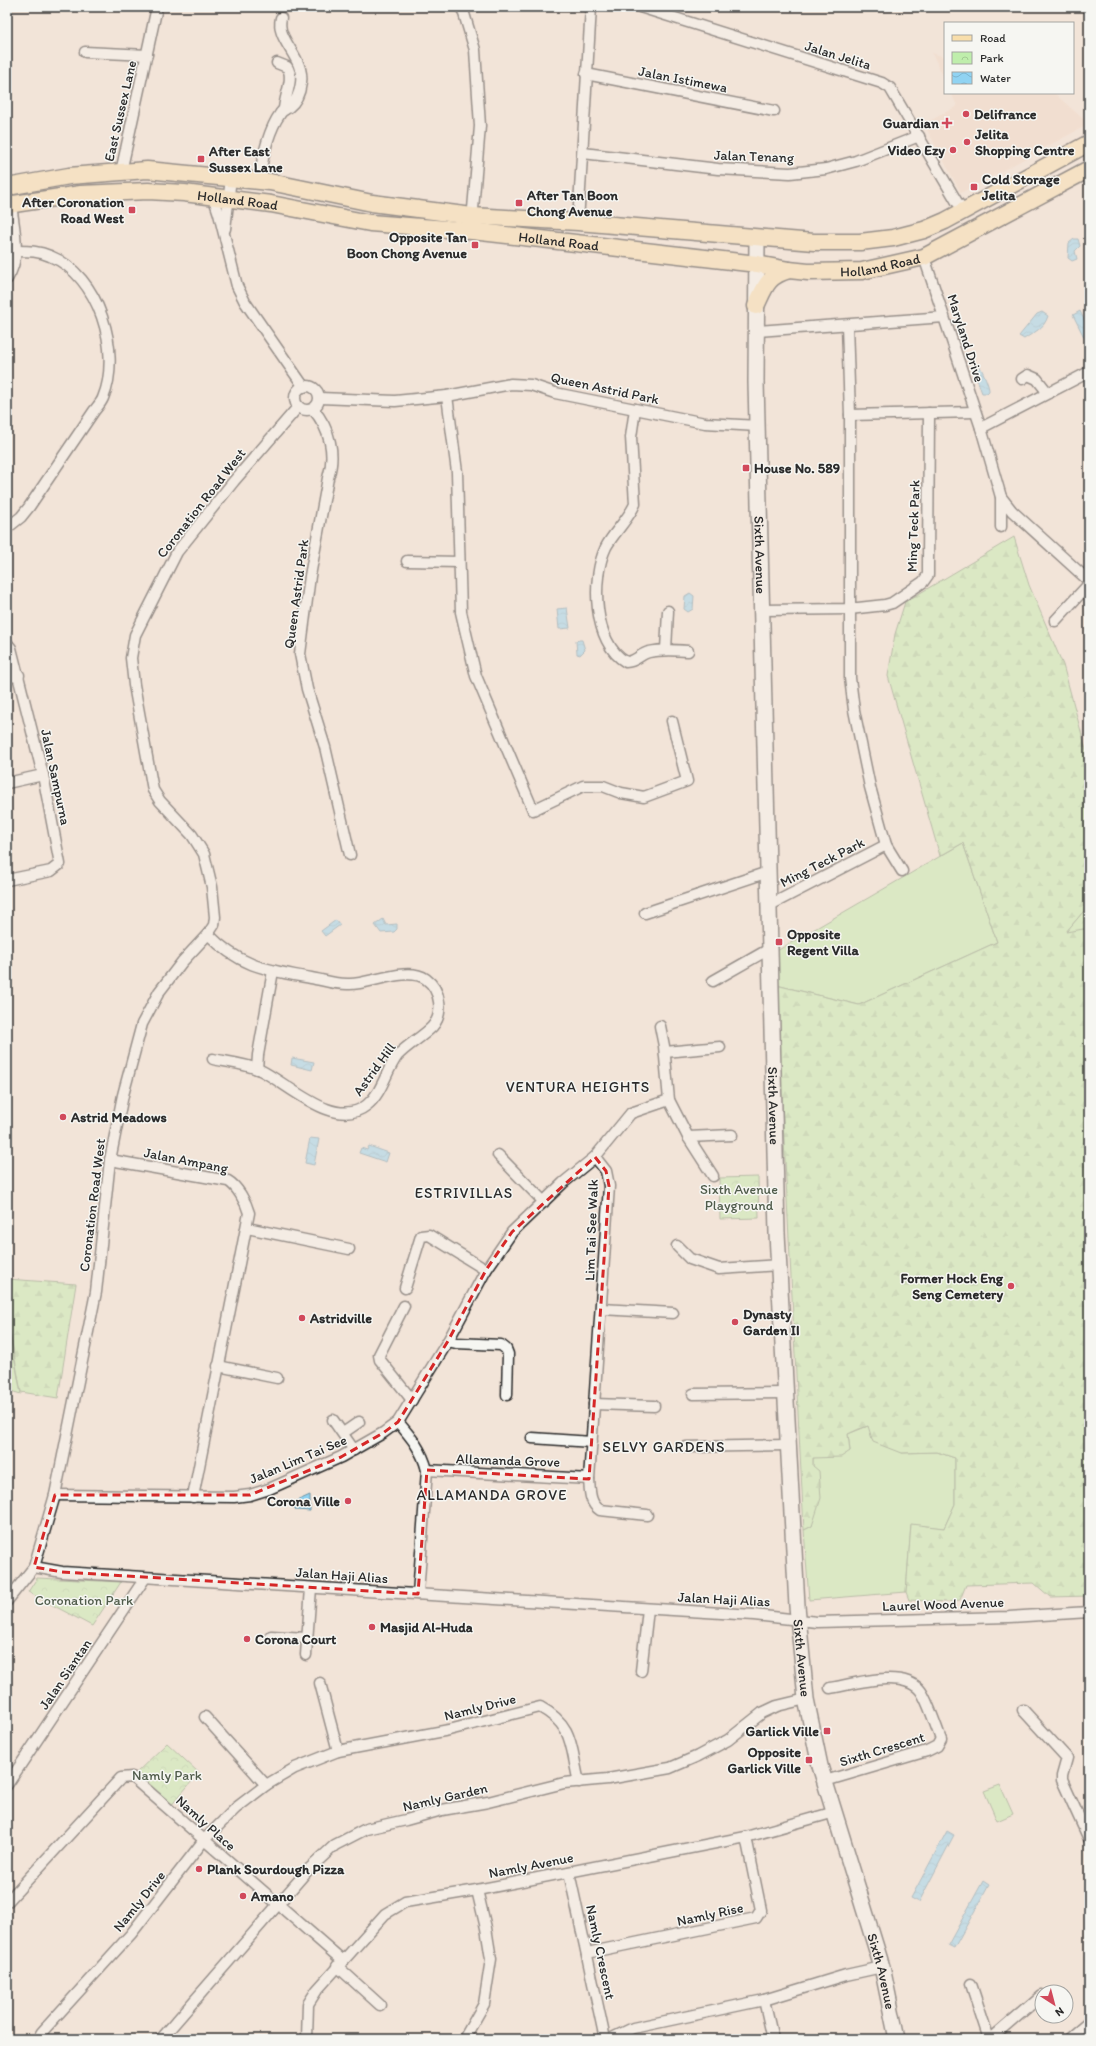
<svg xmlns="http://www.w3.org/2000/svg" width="1096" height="2046" viewBox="0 0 1096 2046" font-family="Itim,sans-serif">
<defs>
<pattern id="forest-firs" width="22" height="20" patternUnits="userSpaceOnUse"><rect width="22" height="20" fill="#bfeeac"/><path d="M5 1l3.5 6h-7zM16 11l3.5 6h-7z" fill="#a4cc94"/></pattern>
<pattern id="park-crowns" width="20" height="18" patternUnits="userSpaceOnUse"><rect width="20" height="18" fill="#bfeeac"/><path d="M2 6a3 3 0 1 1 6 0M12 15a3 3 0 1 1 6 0" fill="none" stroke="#a4cc94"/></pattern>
<pattern id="water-waves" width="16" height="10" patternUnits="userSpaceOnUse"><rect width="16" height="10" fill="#90d3f2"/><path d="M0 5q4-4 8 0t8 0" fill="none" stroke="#7cb5d0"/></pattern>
</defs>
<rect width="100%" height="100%" fill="#f2e4d8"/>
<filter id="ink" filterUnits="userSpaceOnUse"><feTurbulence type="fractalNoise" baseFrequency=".025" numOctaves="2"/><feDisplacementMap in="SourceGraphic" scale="8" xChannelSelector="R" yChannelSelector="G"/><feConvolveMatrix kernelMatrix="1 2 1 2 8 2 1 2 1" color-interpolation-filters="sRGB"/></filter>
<g filter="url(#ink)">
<g fill="#f0d8c5">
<polygon points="932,53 945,57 945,80"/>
<polygon points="951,93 1054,93 1089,124 961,193 924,124 957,106"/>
</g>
<g fill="#bfeeac" stroke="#758c6c">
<polygon points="963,843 997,942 859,1005 776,985 775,952"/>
<polygon points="7,1318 21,1394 7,1390"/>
<polygon points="868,1426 901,1453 937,1452 955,1458 955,1504 944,1528 911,1525 906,1592 809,1600 804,1530 812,1526 813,1458 850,1451 848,1434"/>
<polygon points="1000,1785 1013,1814 997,1821 984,1791"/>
</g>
<g fill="url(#forest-firs)" stroke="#758c6c">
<polygon points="1014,537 1029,585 1063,665 1089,761 1089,905 1067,931 1089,928 1089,1596 1050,1597 1034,1583 966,1585 960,1600 947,1602 909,1600 906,1592 911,1524 944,1528 955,1504 955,1458 937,1452 901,1453 873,1442 868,1426 859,1429 848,1434 850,1451 841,1457 813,1458 813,1466 819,1471 821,1498 812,1526 804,1530 776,985 859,1005 997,942 963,843 940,856 888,676 895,634 905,602"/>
<polygon points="7,1279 76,1284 58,1398 21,1392 7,1316"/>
</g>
<g fill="url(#park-crowns)" stroke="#758c6c">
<polygon points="1089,905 1089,928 1066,932"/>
<polygon points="758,1177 759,1218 720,1219 719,1178"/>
<polygon points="37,1578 121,1582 92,1626 28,1592"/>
<polygon points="167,1743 199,1773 169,1808 132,1777"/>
</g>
<g fill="url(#water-waves)" stroke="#6890a2">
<polygon points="1074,239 1078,239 1080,246 1075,251 1077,259 1072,261 1068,258 1069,243"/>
<polygon points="1080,311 1089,330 1089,347 1073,315"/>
<path d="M 1042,312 L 1048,316 C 1044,329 1034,332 1024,339 L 1019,336 L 1037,314 Z"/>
<path d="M 980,367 C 982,369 990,388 989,391 L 987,393 L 982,393 L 974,371 Z"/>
<polygon points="690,593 694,596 693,609 688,612 684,609 685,596"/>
<polygon points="567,608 570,628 559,629 557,609"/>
<polygon points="579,640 582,640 585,650 580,655 577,654 576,641"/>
<polygon points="383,919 386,925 397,924 397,929 394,932 381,933 375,925"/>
<polygon points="336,920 340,925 325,936 321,931"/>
<polygon points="292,1058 314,1062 312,1070 291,1065"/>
<polygon points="310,1138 319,1139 314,1165 305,1163"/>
<polygon points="369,1146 389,1153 386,1162 359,1153 361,1148 367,1150"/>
<polygon points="310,1495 310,1511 296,1510 292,1503"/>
<polygon points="947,1831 954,1835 919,1902 911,1898"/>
<polygon points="983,1881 989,1885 954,1948 948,1945"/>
</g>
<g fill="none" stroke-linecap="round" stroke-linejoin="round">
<g stroke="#2b2b2b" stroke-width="13">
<g id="minor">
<polyline points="462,7 475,50 480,126 472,221"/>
<polyline points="640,7 882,83 890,88 957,202 965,211"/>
<polyline points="85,52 147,55"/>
<path d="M 277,63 L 287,67 C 295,78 284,97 284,110"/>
<polyline points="586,74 774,111"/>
<polyline points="583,153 718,169 790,173 826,169 856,161 919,136"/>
<polyline points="121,172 157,7"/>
<path d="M 259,181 C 262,160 268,131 280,114 C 282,110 286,109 289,107 C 297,101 300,91 301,83 C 305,57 275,40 281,18"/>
<polyline points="213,196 219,214 237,286 245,302 304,387"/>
<polyline points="578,222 591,7"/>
<polyline points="225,229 231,178"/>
<polyline points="924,257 981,428 1001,497 1001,527"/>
<path d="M 7,279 C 22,255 14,231 11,204"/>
<polyline points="847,325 850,415 850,678 854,710 870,787 886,845 902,871"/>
<polyline points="758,331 944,317"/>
<polyline points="1022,379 1028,375 1037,379 1048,393"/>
<circle cx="307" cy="398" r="12"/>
<polyline points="447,396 457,472 461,612 476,676 533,810 583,786 603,786 621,793 644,797 687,781 672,721"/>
<polyline points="320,398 395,401 447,396 511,384 531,385 555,393 705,423 758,426"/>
<path d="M 313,409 C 330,429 336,454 328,478 L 310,576 L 300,654 L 307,689 L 325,747 L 350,855"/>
<path d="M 635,409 L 631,437 L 635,504 C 628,520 614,532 606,547 C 591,578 593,643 626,662 C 636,662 640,654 649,652 C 662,649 675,650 688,651"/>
<polyline points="850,415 975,412"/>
<polyline points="981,428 1089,372"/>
<polyline points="1001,497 1012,511 1089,581"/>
<path d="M 7,528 L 21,517 L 29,507 L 94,411 C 97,407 101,403 103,398 C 122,352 99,275 50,256 C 39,251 29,251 17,251"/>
<polyline points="407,561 459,562"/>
<polyline points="763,610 849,609 885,605 892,603 923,582 928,575 928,566 929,413"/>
<polyline points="1055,621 1089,584"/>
<polyline points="7,643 11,648 43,775 60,864 51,871 7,880"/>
<polyline points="666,650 668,611"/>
<polyline points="7,678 19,675"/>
<polyline points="7,783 43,775"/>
<polyline points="770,905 886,845"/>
<polyline points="645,913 768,872"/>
<path d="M 208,934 C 240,967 267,970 311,978 C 323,980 337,985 350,984 C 370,984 408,966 426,979 C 441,990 444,1014 432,1027 C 421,1038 407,1045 397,1056 C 386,1071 382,1093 367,1105 C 335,1131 289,1084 260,1070 C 246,1064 228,1062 213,1059"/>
<polyline points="713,981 771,948"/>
<polyline points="660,1026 664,1046 669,1100 688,1137 713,1176"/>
<polyline points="665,1052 720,1047"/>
<polyline points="257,1069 258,1055 273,971"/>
<polyline points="688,1137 732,1135"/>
<polyline points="498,1155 544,1202"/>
<path d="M 595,1157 L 606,1171 L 609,1186 L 589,1479 C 590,1490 589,1503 600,1510 L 647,1515"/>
<path d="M 110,1160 L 228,1181 C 237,1186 246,1202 249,1213 L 193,1497"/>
<polyline points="247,1228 349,1249"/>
<polyline points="677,1246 690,1259 719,1269 779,1265"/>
<polyline points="405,1288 421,1236 429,1235 486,1270"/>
<polyline points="404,1306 379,1355 380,1360 412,1400"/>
<polyline points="601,1309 673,1313"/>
<polyline points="448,1341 456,1343 501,1345 506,1349 508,1354 507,1395"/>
<polyline points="218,1366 277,1378"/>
<polyline points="693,1394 786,1393"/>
<polyline points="594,1404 654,1406"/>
<polyline points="333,1420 354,1450"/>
<path d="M 398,1422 C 411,1437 422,1450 427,1470 L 418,1594"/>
<polyline points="343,1433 359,1422"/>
<polyline points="532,1438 592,1442"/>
<polyline points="686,1447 789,1445"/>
<polyline points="427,1470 589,1479"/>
<polyline points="55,1495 234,1497 250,1495 269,1489 341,1457 383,1433 398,1422 448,1341 486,1270 512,1232 563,1183 595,1157 631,1113 669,1100"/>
<polyline points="34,1567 62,1572 754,1615 817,1622 1009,1617 1089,1612"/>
<polyline points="7,1601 34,1567 55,1495 96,1292 110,1160 123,1095 142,1024 159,992 182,962 208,934 214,925 215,917 212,887 204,854 192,835 160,801 153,790 134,685 131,658 135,635 177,552 234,481 298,407"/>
<polyline points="271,1636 307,1638"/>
<polyline points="306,1655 311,1588"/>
<polyline points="641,1671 648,1609"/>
<polyline points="320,1683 338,1751"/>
<polyline points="1023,1710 1067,1758 1062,1776 1062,1780 1089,1839"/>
<polyline points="205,1717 266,1785"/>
<path d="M 825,1781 L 927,1751 L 937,1746 L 941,1739 C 936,1727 927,1698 920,1690 C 902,1669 854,1684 830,1688"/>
<polyline points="7,1785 145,1578"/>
<polyline points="569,1872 605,2039"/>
<polyline points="7,1902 121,1778 132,1777 342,1960"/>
<polyline points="587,1953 756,1918 761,1910 746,1837"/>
<polyline points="337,1966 380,2005"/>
<polyline points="971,1984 989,2039"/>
<polyline points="764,2000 773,2039"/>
<path d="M 38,2039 L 42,2032 L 131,1934 L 204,1840 L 236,1808 L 266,1785 L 295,1768 L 338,1751 L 449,1730 L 540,1707 C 575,1726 570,1747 579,1782"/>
<polyline points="161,2039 308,1870 335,1845 366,1829 406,1820 442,1810 488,1802 564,1783 608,1779 670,1768 698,1756 728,1740 762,1713 777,1706 806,1699"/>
<polyline points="307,2039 308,2004 317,1990 385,1914 405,1902 477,1890 746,1837 835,1812"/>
<polyline points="464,2039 484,2004 491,1959 486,1928 477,1890"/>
<polyline points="610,2039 633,2028 764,2000 846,1975 882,1967"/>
<polyline points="991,2039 1042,1995"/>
<polyline points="1069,2039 1089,2022"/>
</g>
</g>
<g stroke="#2b2b2b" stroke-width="18">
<g id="secondary">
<path id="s1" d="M 757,239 L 756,382 L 777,1233 L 797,1606 L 806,1699 L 820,1766 L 882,1967 L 897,2039"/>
</g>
</g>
<g stroke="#2b2b2b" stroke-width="19">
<g id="primary">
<polyline points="7,187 69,176 147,170 270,182 372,203 472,216 578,222 814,242 860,242 893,238 924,230 945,221 1089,143"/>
<path id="s2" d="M 7,205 L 81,194 L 148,191 L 184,193 L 271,204 L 370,223 L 472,231 L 757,264 L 789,270 L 808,272 L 862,271 L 924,257 L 1089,169"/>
<path d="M 756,306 C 765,287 767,276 789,270"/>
</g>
</g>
<use href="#minor" stroke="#f6f6f2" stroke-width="10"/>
<use href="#secondary" stroke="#f6f6f2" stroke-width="15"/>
<use href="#primary" stroke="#f8deab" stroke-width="16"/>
</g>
</g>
<path d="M0 0H1096V2046H0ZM 595,1157 L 606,1171 L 609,1186 L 589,1479 L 427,1470 L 418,1594 L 62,1572 L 34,1567 L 55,1495 L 250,1495 L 341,1457 L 383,1433 L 398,1422 L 448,1341 L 486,1270 L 512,1232 Z" fill="#f2e4d8" fill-opacity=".55" fill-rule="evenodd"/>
<path fill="none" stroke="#d62828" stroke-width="3" stroke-dasharray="8 5" stroke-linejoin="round" d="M 595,1157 L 606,1171 L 609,1186 L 589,1479 L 427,1470 L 418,1594 L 62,1572 L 34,1567 L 55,1495 L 250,1495 L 341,1457 L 383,1433 L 398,1422 L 448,1341 L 486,1270 L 512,1232 Z"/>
<g fill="#d1495b" stroke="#f6f6f2" stroke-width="1.5">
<circle cx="966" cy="114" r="4"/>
<path d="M945 117h4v4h4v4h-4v4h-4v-4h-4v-4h4z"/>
<circle cx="967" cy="142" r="4"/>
<circle cx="953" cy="150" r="4"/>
<rect x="197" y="155" width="8" height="8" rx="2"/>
<rect x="970" y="183" width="8" height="8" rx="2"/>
<rect x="515" y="199" width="8" height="8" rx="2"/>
<rect x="128" y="206" width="8" height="8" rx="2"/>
<rect x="471" y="241" width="8" height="8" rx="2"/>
<rect x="742" y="464" width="8" height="8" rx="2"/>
<rect x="775" y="938" width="8" height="8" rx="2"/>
<circle cx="63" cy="1117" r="4"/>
<circle cx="1011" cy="1286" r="4"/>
<circle cx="302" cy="1318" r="4"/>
<circle cx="735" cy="1322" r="4"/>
<circle cx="348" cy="1501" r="4"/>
<circle cx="372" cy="1627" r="4"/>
<circle cx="247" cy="1639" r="4"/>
<rect x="823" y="1727" width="8" height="8" rx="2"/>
<rect x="805" y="1756" width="8" height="8" rx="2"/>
<circle cx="199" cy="1869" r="4"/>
<circle cx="243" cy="1896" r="4"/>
</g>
<g text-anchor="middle" stroke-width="3" stroke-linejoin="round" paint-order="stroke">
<g font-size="14" fill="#2b2b2b" stroke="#f6f6f2">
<text transform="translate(838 55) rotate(17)" y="5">Jalan Jelita</text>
<text transform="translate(683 79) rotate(11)" y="5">Jalan Istimewa</text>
<text transform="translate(120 111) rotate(-77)" y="5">East Sussex Lane</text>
<text transform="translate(754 156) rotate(2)" y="5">Jalan Tenang</text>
<text dy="5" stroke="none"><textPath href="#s2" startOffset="232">Holland Road</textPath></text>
<text dy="5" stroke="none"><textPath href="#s2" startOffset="556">Holland Road</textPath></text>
<text dy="5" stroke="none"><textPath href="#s2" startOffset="880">Holland Road</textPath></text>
<text transform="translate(966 338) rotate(72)" y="5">Maryland Drive</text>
<text transform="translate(605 388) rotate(12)" y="5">Queen Astrid Park</text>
<text transform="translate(201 503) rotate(-52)" y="5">Coronation Road West</text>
<text transform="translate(913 526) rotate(-88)" y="5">Ming Teck Park</text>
<text dy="5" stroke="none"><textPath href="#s1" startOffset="316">Sixth Avenue</textPath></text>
<text transform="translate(296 594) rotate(-82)" y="5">Queen Astrid Park</text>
<text transform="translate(56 777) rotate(78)" y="5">Jalan Sampurna</text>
<text transform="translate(822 862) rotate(-27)" y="5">Ming Teck Park</text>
<text transform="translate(374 1069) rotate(-54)" y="5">Astrid Hill</text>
<text dy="5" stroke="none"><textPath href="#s1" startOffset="867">Sixth Avenue</textPath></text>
<text transform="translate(186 1160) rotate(11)" y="5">Jalan Ampang</text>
<text transform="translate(92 1205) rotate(-83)" y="5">Coronation Road West</text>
<text transform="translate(591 1230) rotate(-88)" y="5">Lim Tai See Walk</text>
<text transform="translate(298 1459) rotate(-23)" y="5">Jalan Lim Tai See</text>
<text transform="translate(508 1460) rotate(2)" y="5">Allamanda Grove</text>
<text transform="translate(342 1575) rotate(4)" y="5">Jalan Haji Alias</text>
<text transform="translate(724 1599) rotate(3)" y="5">Jalan Haji Alias</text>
<text transform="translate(943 1604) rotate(-2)" y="5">Laurel Wood Avenue</text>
<text dy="5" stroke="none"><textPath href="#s1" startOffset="1420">Sixth Avenue</textPath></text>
<text transform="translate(65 1674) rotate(-56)" y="5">Jalan Siantan</text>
<text transform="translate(480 1707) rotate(-14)" y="5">Namly Drive</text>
<text transform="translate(882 1749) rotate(-17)" y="5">Sixth Crescent</text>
<text transform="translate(445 1797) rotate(-13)" y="5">Namly Garden</text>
<text transform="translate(206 1823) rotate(42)" y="5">Namly Place</text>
<text transform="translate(531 1865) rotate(-11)" y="5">Namly Avenue</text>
<text transform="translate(139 1901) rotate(-51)" y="5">Namly Drive</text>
<text transform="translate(710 1914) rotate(-12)" y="5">Namly Rise</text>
<text transform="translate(601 1952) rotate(78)" y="5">Namly Crescent</text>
<text dy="5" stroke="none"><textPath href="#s1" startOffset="1744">Sixth Avenue</textPath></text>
</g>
<g font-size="14" font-weight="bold" fill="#2b2b2b" stroke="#f6f6f2" text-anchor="start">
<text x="974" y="119">Delifrance</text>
<text x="939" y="128" text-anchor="end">Guardian</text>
<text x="975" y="139">Jelita<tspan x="975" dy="16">Shopping Centre</tspan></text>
<text x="945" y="155" text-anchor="end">Video Ezy</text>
<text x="209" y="156">After East<tspan x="209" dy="16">Sussex Lane</tspan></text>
<text x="982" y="184">Cold Storage<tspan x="982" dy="16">Jelita</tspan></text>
<text x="527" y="200">After Tan Boon<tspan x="527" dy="16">Chong Avenue</tspan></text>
<text x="124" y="207" text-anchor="end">After Coronation<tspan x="124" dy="16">Road West</tspan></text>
<text x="467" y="242" text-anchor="end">Opposite Tan<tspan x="467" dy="16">Boon Chong Avenue</tspan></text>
<text x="754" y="473">House No. 589</text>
<text x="787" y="939">Opposite<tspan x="787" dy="16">Regent Villa</tspan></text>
<text x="71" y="1122">Astrid Meadows</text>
<text x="1003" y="1283" text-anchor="end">Former Hock Eng<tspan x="1003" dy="16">Seng Cemetery</tspan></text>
<text x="743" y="1319">Dynasty<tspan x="743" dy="16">Garden II</tspan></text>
<text x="310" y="1323">Astridville</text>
<text x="340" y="1506" text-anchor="end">Corona Ville</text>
<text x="380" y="1632">Masjid Al-Huda</text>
<text x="255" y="1644">Corona Court</text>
<text x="819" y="1736" text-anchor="end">Garlick Ville</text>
<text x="801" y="1757" text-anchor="end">Opposite<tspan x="801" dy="16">Garlick Ville</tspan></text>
<text x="207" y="1874">Plank Sourdough Pizza</text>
<text x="251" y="1901">Amano</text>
</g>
<g font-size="14" fill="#505c4b" stroke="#f6f6f2">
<text x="739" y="1194">Sixth Avenue<tspan x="739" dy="16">Playground</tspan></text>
<text x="84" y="1605">Coronation Park</text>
<text x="167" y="1780">Namly Park</text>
</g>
<g font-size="15" letter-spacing="1" fill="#2b2b2b" stroke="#f6f6f2">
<text x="578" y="1092">VENTURA HEIGHTS</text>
<text x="464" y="1198">ESTRIVILLAS</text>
<text x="664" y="1452">SELVY GARDENS</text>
<text x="492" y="1500">ALLAMANDA GROVE</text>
</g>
</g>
<rect width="1096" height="2046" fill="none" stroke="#f6f6f2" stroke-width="24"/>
<rect x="12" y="12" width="1072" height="2022" fill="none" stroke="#2b2b2b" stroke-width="1.5" filter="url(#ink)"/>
<rect x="944" y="22" width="130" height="72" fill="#f6f6f2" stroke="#a5a5a2"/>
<rect x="952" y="35" width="20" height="6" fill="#f8deab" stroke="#a5a5a2"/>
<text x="980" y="42" font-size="12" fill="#2b2b2b">Road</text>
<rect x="952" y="52" width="20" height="12" fill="url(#park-crowns)" stroke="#a5a5a2"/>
<text x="980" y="62" font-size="12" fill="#2b2b2b">Park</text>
<rect x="952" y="72" width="20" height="12" fill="url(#water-waves)" stroke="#a5a5a2"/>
<text x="980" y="82" font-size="12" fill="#2b2b2b">Water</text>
<g transform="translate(1054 2004) rotate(144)"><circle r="19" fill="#f6f6f2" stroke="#a5a5a2"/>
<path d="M0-3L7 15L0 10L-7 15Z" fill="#d1495b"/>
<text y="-6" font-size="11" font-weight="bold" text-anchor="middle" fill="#2b2b2b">N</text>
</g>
</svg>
